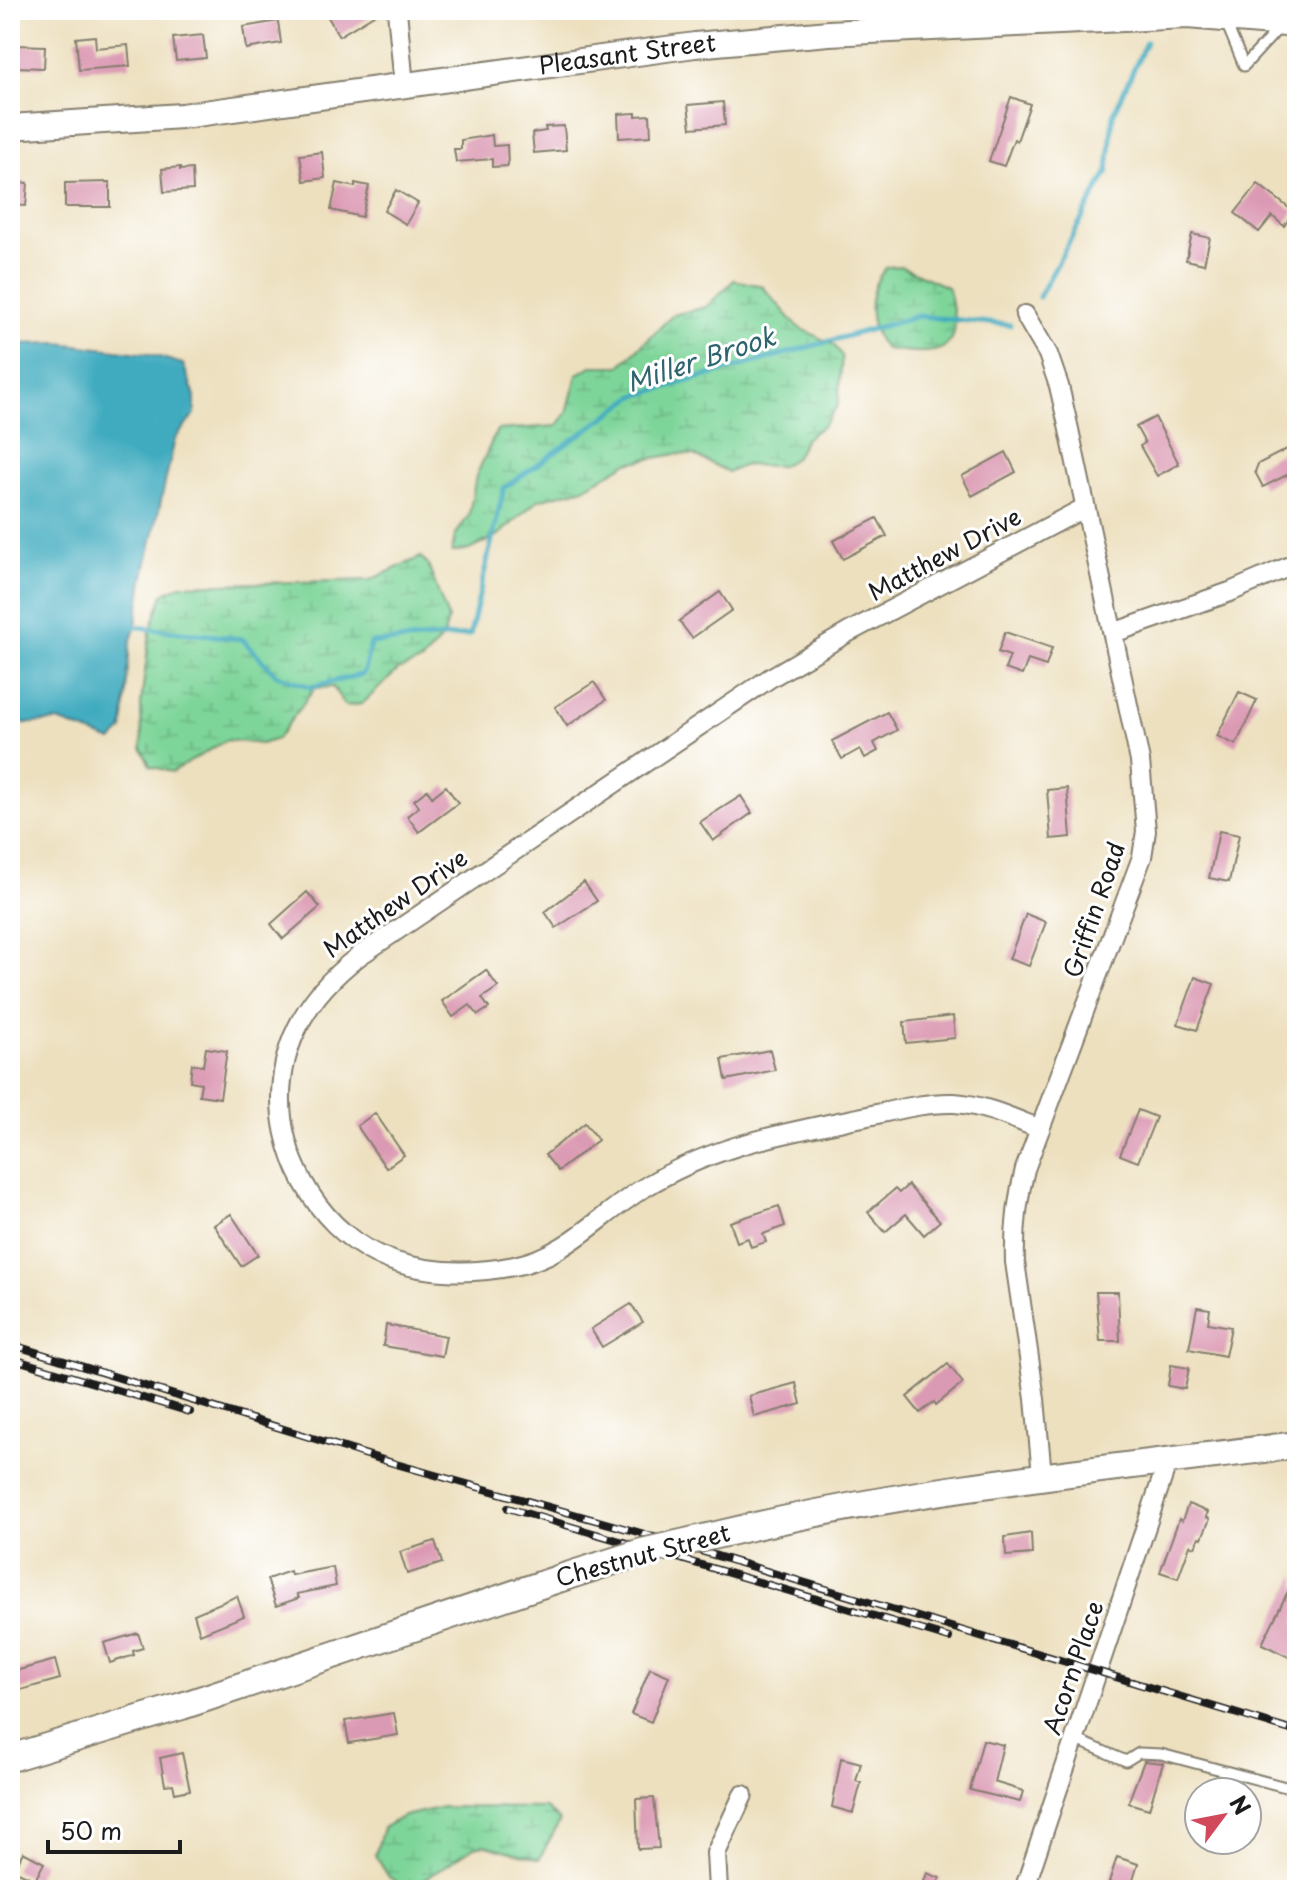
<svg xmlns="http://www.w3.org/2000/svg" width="1307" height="1900" viewBox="0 0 1307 1900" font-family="'Playpen Sans',sans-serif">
<defs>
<pattern id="wetland-marsh" width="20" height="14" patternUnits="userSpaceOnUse" patternTransform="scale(2)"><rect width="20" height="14" fill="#7ed59a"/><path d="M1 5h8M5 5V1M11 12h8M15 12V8" fill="none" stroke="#6cb684"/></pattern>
</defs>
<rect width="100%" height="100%" fill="#fff"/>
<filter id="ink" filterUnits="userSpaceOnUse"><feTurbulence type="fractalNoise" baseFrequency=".0125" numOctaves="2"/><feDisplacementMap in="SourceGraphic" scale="16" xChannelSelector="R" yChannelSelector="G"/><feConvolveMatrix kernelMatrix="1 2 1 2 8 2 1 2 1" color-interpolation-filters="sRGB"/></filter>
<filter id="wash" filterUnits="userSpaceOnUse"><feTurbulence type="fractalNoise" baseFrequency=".006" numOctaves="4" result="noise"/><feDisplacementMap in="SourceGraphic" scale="32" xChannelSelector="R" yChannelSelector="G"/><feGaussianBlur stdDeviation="1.8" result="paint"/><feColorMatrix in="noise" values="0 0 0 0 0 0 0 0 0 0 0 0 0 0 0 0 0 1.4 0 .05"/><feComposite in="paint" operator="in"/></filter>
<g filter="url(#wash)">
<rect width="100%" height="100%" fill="#ede0bf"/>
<g fill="url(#wetland-marsh)" stroke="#4d785b" stroke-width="2">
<path d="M 900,266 L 947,287 C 952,296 952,307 954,317 C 961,362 914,352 885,349 C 866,325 865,290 887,267 Z"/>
<polygon points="734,280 762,286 798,327 834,345 842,356 838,405 824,425 805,439 796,457 781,466 745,465 728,472 694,455 676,454 627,463 584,488 538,500 499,535 469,550 452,552 455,536 469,515 476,476 497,430 557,426 567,413 577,375 591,366 620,366 673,315 706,307"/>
<polygon points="421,557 428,565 448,618 444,636 422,661 398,670 362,704 345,706 333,687 315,688 277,739 261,744 227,740 172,772 150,766 142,748 141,703 150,632 163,594 181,585 370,580"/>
<polygon points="443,1807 546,1808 560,1821 539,1859 485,1845 474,1847 409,1890 389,1877 375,1855 383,1828 404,1816"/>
</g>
<polygon fill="#3fabbf" stroke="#2e646e" stroke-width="2" points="59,343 149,354 183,364 195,396 195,414 175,439 143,580 136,625 130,643 123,730 112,741 58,721 10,725 10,344"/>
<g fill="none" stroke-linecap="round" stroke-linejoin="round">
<g stroke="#3fabbf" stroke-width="5">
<polyline points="1039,297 1108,171 1113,115 1146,42"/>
<polyline points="129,626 242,639 277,675 311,687 363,674 371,643 470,635 504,488 635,396 918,316 1010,325"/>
</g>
</g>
<g id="blocks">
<g fill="#db9ab3">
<polygon points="340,10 382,10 339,36 328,17"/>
<polygon points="278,21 281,43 246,49 243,27"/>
<polygon points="203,35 206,58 176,61 173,38"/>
<polygon points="95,36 96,48 128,45 130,66 79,70 76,38"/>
<polygon points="15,45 45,46 44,68 15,67"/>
<polygon points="1011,97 1030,104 1017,141 1014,139 1004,166 989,161"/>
<polygon points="723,102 725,125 691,128 688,105"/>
<polygon points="636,113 636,116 650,115 651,136 619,138 618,114"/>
<polygon points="564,126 566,150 534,153 532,133 546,131 545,127"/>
<polygon points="492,135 493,146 507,145 508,166 492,167 492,159 456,162 454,149 461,149 461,140"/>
<polygon points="322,152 325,178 304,181 300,155"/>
<polygon points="180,167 180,170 192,169 193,190 164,192 162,169"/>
<polygon points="10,182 28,183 26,206 10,205"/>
<polygon points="110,182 110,207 65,207 65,183"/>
<polygon points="337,183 355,187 355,183 369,186 362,217 331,210"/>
<polygon points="1258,184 1294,212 1284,226 1272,216 1259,232 1235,213"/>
<polygon points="396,190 418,203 406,224 384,211"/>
<polygon points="1192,234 1210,238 1204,264 1186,260"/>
<polygon points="1155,417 1179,464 1157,476 1140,446 1145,443 1136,427"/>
<polygon points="1297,444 1297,467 1292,469 1293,472 1263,487 1255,472 1258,464"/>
<polygon points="1006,452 1016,472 972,496 962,476"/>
<polygon points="877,518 887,536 843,559 833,541"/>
<polygon points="720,592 732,610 692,638 679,621"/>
<polygon points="1005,632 1052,648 1046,666 1028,660 1022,675 1005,669 1010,656 998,652"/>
<polygon points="594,682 606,700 567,726 555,707"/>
<polygon points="1239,692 1257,700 1236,745 1217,736"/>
<polygon points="887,712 897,730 874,743 878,751 865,758 860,749 842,759 832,741"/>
<polygon points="446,786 458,803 419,832 407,816 419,807 414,800 427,790 432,797"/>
<polygon points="1067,788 1071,837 1051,839 1047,790"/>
<polygon points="741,796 752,813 713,841 700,822"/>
<polygon points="1219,831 1239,835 1229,882 1209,878"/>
<polygon points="584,882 597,901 556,928 545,912"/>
<polygon points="307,892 320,907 283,939 271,924"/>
<polygon points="1026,914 1046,922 1029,966 1009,959"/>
<polygon points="486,970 498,987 482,998 489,1008 478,1015 470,1005 453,1017 442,1001"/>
<polygon points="1195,977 1214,984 1197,1030 1178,1024"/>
<polygon points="953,1016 955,1038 906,1043 904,1022"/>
<polygon points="206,1048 227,1051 220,1098 199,1095 201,1083 190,1081 192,1064 203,1066"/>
<polygon points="770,1050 775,1070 726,1080 722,1059"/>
<polygon points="1138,1110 1156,1117 1138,1162 1120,1155"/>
<polygon points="375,1113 404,1155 386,1168 357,1126"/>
<polygon points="585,1123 598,1140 558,1171 545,1155"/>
<polygon points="908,1185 940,1221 924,1235 906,1214 885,1232 868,1212 895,1189 899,1193"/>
<polygon points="779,1206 785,1226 763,1234 766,1242 751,1247 748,1238 737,1242 730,1222"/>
<polygon points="231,1214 258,1255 241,1266 214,1225"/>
<polygon points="1096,1292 1118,1292 1120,1341 1100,1341"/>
<polygon points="631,1304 643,1322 602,1347 591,1329"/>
<polygon points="1197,1307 1210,1309 1208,1323 1231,1327 1225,1356 1189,1349"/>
<polygon points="386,1325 446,1336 442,1356 383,1346"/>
<polygon points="948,1364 963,1383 936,1405 934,1402 920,1413 907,1397"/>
<polygon points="1171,1365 1189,1368 1185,1389 1168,1386"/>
<polygon points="796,1383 801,1404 754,1417 749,1396"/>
<polygon points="1188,1504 1208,1512 1206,1517 1210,1519 1202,1538 1199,1537 1195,1547 1190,1545 1178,1578 1160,1572 1179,1519 1182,1521"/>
<polygon points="1031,1533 1032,1554 1006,1556 1005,1537"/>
<polygon points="435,1541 442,1563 407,1574 400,1552"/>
<polygon points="333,1567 336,1586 297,1594 299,1598 276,1606 267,1579 290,1571 291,1575"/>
<polygon points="1297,1573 1297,1661 1262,1644"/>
<polygon points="237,1596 244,1616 200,1634 194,1614"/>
<polygon points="138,1633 143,1648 133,1651 134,1655 110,1663 104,1643"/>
<polygon points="55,1660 60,1679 17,1691 12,1672"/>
<polygon points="650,1668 669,1676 651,1722 631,1714"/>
<polygon points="394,1713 398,1735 349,1743 345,1721"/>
<polygon points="983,1740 1003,1745 994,1782 1023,1791 1020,1802 970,1790"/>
<polygon points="182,1753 190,1790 175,1793 173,1784 165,1785 160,1758"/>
<polygon points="841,1758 861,1763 856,1781 861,1783 853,1813 832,1807"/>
<polygon points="1144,1761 1163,1763 1149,1809 1128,1803"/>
<polygon points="654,1798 659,1848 638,1849 636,1799"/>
<polygon points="23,1852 44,1863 35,1880 14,1870"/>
<polygon points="1117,1857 1138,1864 1130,1890 1109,1890 1111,1883 1109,1882"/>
<polygon points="927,1873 940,1878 936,1890 921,1890"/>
</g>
</g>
</g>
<g filter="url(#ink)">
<use href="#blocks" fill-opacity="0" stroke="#847e6e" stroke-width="2"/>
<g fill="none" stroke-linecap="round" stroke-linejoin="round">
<g stroke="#847e6e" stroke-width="13">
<g id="service">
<polyline points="1225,20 1244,66 1279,28"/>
<polyline points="1075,1739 1126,1761 1139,1753 1161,1754 1293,1789"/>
</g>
</g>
<g stroke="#847e6e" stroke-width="22">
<g id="minor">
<polyline points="397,10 404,86"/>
<path d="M 1025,315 L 1048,354 L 1059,386 L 1068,425 L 1140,761 L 1146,831 L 1142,857 L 1025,1169 C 1017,1200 1014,1230 1015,1262 L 1035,1399 L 1042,1475"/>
<polyline points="1113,633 1230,592 1297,563"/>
<path d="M 1040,1129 C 1012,1118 984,1105 954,1103 C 922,1102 889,1112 858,1118 C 780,1134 711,1146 642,1189 C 599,1216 566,1256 514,1266 C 469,1275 419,1274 378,1255 C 314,1224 274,1149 282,1080 C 288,1028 318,987 359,956 L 770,678 L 849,632 L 1084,508"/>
<polyline points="718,1890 716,1853 743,1795"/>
<polyline points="1024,1890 1168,1461"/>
</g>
</g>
<g stroke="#847e6e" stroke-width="28">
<g id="tertiary">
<path id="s1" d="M 10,127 L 182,116 L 695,45 L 829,33 L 1187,16 L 1297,25"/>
</g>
</g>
<g stroke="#847e6e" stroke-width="30">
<g id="secondary">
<path d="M 725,1533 C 913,1488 1105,1469 1297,1445"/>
<polyline points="10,1758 182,1706 561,1578"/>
</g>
</g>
<use href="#service" stroke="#fff" stroke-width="9"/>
<use href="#minor" stroke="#fff" stroke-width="18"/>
<use href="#tertiary" stroke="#fff" stroke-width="24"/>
<use href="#secondary" stroke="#fff" stroke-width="26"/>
<g stroke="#1c1c1c" stroke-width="8">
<g id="rail">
<polyline points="10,1344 396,1464 641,1533 1297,1732"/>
<polyline points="10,1358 190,1412"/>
<polyline points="508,1508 949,1638"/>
</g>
</g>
<use href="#rail" stroke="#fff" stroke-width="5" stroke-dasharray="15" stroke-linecap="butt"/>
<g stroke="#847e6e" stroke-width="30" stroke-linecap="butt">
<polyline id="secondary-bridge" points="561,1578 642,1552 725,1533"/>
</g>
<use href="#secondary-bridge" stroke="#fff" stroke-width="26"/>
</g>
</g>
<g text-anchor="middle" stroke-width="6" stroke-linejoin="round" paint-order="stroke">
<g font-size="24" fill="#1c1c1c" stroke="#fff">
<text dy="8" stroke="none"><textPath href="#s1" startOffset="622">Pleasant Street</textPath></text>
<text transform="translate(945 555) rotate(-28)" y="8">Matthew Drive</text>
<text transform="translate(396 904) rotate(-35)" y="8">Matthew Drive</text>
<text transform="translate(1095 910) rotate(-71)" y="8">Griffin Road</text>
<text transform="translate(643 1556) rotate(-15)" y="8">Chestnut Street</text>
<text transform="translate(1074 1668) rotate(-71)" y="8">Acorn Place</text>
</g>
<g font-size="26" font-style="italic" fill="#2e646e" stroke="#fff">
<text transform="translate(701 360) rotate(-18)" y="9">Miller Brook</text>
</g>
</g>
<rect width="1307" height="1900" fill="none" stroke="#fff" stroke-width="40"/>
<g transform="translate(1223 1816) rotate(58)"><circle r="38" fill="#ffffff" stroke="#a4a4a4" stroke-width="2"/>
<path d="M0-6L14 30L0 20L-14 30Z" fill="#d1495b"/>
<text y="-12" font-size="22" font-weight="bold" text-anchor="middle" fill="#1c1c1c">N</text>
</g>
<path d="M48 1840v12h132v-12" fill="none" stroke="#1c1c1c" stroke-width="4"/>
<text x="60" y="1840" font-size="24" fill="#1c1c1c" stroke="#ffffff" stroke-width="6" paint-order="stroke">50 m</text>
</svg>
